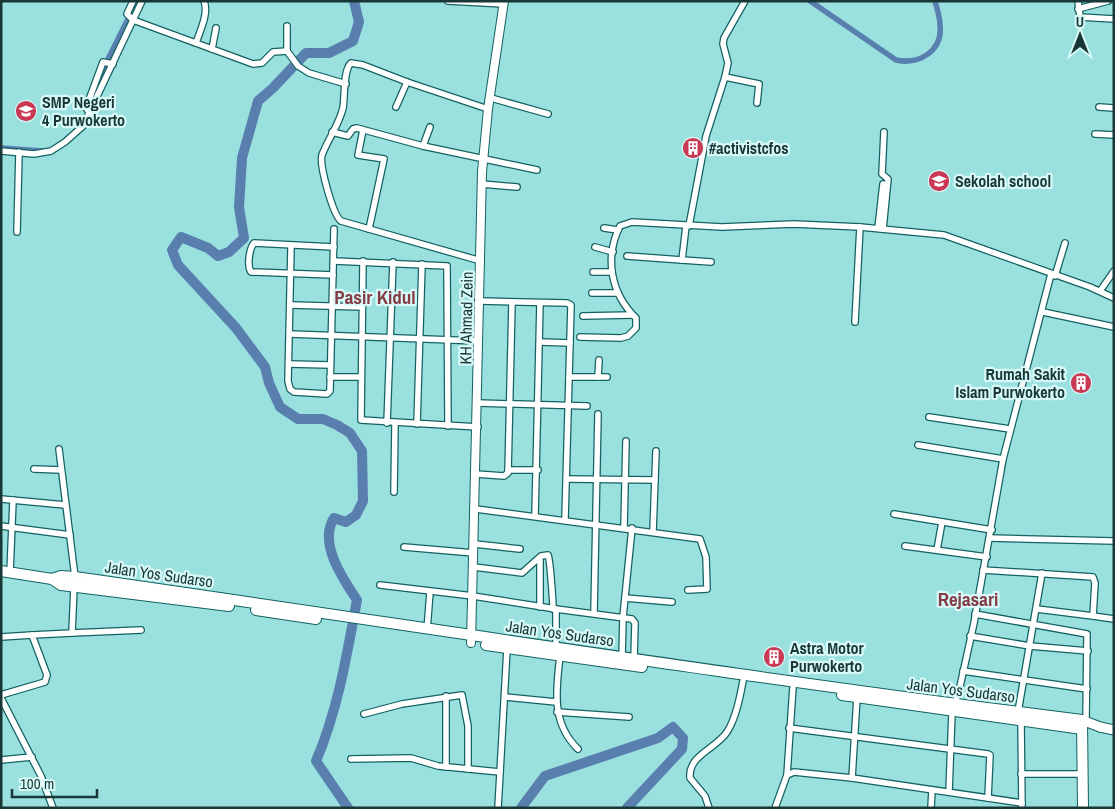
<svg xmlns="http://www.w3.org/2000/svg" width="1115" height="809" viewBox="0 0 1115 809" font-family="'Archivo Narrow',sans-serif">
<rect width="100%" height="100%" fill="#99e0de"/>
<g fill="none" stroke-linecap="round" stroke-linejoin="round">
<g stroke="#597faf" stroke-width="5.5">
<path d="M 810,1 L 896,60 C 919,65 943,51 940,25 C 940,17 937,9 935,1"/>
<polyline points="94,97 109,57 137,1"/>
<polyline points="1,148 43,151"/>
</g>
<g stroke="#597faf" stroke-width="10">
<path d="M 348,808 L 316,761 C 338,710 347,654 357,600 C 343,579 318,543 334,518 L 346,522 L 356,515 L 363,501 L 362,451 L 350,433 L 337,425 L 323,419 L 298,419 L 280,407 L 269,383 L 265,367 L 236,328 L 178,265 L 172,250 L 181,237 L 208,248 L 218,256 L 229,252 L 244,238 L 239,207 L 242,158 L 258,101 L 273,88 L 306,53 L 329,53 L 353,41 L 359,22 L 354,1"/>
<polyline points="521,808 545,776 658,738 673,727 683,738 682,749 627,808"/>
</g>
<g stroke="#146161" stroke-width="8">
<g id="minor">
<polyline points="133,1 127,14 133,20 142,1"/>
<polyline points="448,1 504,4"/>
<polyline points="1078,1 1080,17 1114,19"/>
<polyline points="1078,9 1108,1"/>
<path d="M 196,43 C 200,31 209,13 204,1"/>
<polyline points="212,49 216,28"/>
<polyline points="287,51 287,26"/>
<polyline points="725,77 728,63 723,44 724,38 745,1"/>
<polyline points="491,98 548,114"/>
<polyline points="396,107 407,82"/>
<polyline points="1099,107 1114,108"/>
<polyline points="90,113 86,108 103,62 113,64"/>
<polyline points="430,127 423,146 537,170"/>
<polyline points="363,130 358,155 384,159 369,229"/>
<polyline points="332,132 348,136 353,129 357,128 423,146"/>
<polyline points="1095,134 1114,135"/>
<polyline points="1,151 34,154 51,151 65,142 83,126 133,20 253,64 262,63 273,52 287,51 298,66 309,73 346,84"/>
<polyline points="482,184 517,187"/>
<polyline points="689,226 706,136 725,77 759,84 757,103"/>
<polyline points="604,228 618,230"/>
<polyline points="878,228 883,184"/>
<polyline points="883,229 888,179 882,174 884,132"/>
<polyline points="17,232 19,152"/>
<polyline points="291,247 288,381 290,389 294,392 327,394 330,391 334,229"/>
<polyline points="595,247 613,252"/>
<polyline points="627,256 682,260 686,226"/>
<polyline points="682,260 711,262"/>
<polyline points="334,261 447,266 448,426"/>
<polyline points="363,261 361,420 478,427"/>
<path d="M 481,261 L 341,221 C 333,215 319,165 322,155 C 328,139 339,125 343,108 C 345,97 343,70 351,63 L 363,65 L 407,82 L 488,109"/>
<polyline points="593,272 612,272"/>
<path d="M 333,275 L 251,272 C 247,266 249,249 254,243 L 334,247"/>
<polyline points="1055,276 1065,243"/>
<polyline points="1100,291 1114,271"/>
<polyline points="592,293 618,293"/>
<polyline points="480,301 567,303 571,305 565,519"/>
<polyline points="291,305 362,307"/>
<polyline points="1043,312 1114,327"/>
<polyline points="583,316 632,315"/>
<polyline points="855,322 860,227"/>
<polyline points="290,334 479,341"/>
<path d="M 580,337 L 621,338 L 628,336 L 636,328 L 636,318 C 611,294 604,258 620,226 L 632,222 L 722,227 L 794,224 L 860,227 L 944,235 L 1090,287 L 1114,298"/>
<polyline points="540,342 570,343"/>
<polyline points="289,364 330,365"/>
<polyline points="330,377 360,377"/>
<polyline points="569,377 607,377"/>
<polyline points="598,377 599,360"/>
<polyline points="478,403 587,406"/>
<polyline points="929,417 1010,429"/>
<polyline points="387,423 393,262"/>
<polyline points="417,424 422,264"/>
<polyline points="918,445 1003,459"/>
<polyline points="59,449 75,577"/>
<polyline points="34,469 61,470"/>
<polyline points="508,470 538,470"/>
<polyline points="476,474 504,476 508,473 512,303"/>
<polyline points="567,479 655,480"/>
<polyline points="394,492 395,424"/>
<polyline points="1,499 65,505"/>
<polyline points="476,509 700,539 706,557 707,589 688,590"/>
<polyline points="894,514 992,530"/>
<polyline points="535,516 540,303"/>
<polyline points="1,526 70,535"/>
<polyline points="624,527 626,441"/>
<polyline points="653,532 656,451"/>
<polyline points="990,538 1114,541"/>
<polyline points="475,544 520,549"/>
<polyline points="905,546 987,557"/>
<polyline points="404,547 474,553"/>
<polyline points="937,550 942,522"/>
<path d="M 474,567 L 522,573 L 541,556 L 548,555 C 550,558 553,602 553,609"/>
<polyline points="983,570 1093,577 1095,583 1093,616 1114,619"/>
<polyline points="10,573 13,500"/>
<polyline points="380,585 473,596 556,609 556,648"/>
<polyline points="625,598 672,602"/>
<polyline points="540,607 540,559"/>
<polyline points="556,609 632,619 635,623 634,659"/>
<polyline points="1037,609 1093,616"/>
<polyline points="594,613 598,414"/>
<polyline points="975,614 1087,634 1086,721"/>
<polyline points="427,630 430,592"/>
<polyline points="72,633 141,630"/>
<polyline points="970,636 1030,646 1088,651"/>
<polyline points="1,637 32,635"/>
<path d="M 560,656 C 556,690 551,723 578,749"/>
<polyline points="622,657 623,617 632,528"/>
<polyline points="963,671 1087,689"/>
<polyline points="1,695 45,682 47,675 32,635 72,633 74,587"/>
<polyline points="446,696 446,767"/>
<polyline points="505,697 556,702"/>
<polyline points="1,698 41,776 53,808"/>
<polyline points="557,712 629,717"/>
<polyline points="1018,712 1042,573"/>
<polyline points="364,714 402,704 462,695 468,726 468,769"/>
<polyline points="1021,721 1022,808"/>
<polyline points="789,728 988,754 990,755 988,798"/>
<polyline points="351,759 411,758 438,766 500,772"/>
<polyline points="1,760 32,757"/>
<polyline points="1021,774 1082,774"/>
<polyline points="787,775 793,687"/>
<polyline points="852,778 857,697"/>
<polyline points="949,792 952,712 959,691 974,623 1003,459 1051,274"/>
<polyline points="498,808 507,649"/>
<path d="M 709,808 L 705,796 L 690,778 C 688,755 716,749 727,732 C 736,718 740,697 743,681"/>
<polyline points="775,808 787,775 794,772 852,778 1022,803"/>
<polyline points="931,808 932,790"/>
</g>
</g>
<g stroke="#146161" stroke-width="10">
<polyline id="tertiary" points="471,643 482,172 488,109 504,1"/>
</g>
<g stroke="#146161" stroke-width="11">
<polyline id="secondary" points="1082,720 1100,727"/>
</g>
<g stroke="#146161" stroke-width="11">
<polyline id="primary" points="1100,727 1114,730"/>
</g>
<g stroke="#146161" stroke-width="12">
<g id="trunk">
<polyline points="1,571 52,579 61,585 229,606"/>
<path d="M 52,579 L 61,576 L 75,577 C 411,625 745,678 1082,720 L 1083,808"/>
<polyline points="256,610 316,619"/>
<polyline points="486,645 642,667"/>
<polyline points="842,695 1082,729"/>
</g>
</g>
<use href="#minor" stroke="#fff" stroke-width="5.5"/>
<use href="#tertiary" stroke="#fff" stroke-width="8"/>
<use href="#secondary" stroke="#fff" stroke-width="9"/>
<use href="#primary" stroke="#fff" stroke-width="9"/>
<use href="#trunk" stroke="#fff" stroke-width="10"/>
</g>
<defs>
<g id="school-disc" transform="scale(1.125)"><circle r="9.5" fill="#c93954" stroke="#d7f9f8"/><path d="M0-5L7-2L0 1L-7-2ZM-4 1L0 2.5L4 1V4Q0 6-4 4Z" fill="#fff"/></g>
<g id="building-disc" transform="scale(1.125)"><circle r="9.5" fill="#c93954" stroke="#d7f9f8"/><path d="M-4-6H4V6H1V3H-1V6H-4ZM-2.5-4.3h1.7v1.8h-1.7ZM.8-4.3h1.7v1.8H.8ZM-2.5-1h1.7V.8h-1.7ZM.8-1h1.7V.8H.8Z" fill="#fff"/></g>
</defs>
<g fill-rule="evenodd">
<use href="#school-disc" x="26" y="111"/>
<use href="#building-disc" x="693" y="148"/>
<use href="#school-disc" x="939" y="181"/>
<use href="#building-disc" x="1081" y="383"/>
<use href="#building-disc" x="774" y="657"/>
</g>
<g text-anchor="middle" stroke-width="4.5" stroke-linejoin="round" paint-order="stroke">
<g font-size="16" font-weight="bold" fill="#1a3737" stroke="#d7f9f8" text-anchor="start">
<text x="42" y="108">SMP Negeri<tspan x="42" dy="18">4 Purwokerto</tspan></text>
<text x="709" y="154">#activistcfos</text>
<text x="955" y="187">Sekolah school</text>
<text x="1065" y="380" text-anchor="end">Rumah Sakit<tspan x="1065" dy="18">Islam Purwokerto</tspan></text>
<text x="790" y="654">Astra Motor<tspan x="790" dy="18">Purwokerto</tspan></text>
</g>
<g font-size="16" fill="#1a3737" stroke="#d7f9f8">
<text transform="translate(466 318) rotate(-89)" y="6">KH Ahmad Zein</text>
<text transform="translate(159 574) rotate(8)" y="6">Jalan Yos Sudarso</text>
<text transform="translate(560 633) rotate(8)" y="6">Jalan Yos Sudarso</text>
<text transform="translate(961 690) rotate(7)" y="6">Jalan Yos Sudarso</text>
</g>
<g font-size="19" font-weight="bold" fill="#853c45" stroke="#d7f9f8">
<text x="375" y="304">Pasir Kidul</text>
<text x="968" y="606">Rejasari</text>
</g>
</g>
<rect width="1115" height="809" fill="none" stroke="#1a3737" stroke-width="5"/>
<g transform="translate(1080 35)" stroke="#d7f9f8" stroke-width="4" paint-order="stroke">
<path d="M0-4L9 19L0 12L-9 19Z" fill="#1a3737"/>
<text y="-8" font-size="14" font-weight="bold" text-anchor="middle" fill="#1a3737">U</text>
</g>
<path d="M12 789v8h85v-8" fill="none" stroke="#1a3737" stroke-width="2.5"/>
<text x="20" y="789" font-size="15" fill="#1a3737" stroke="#d7f9f8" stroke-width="4" paint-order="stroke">100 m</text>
</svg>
